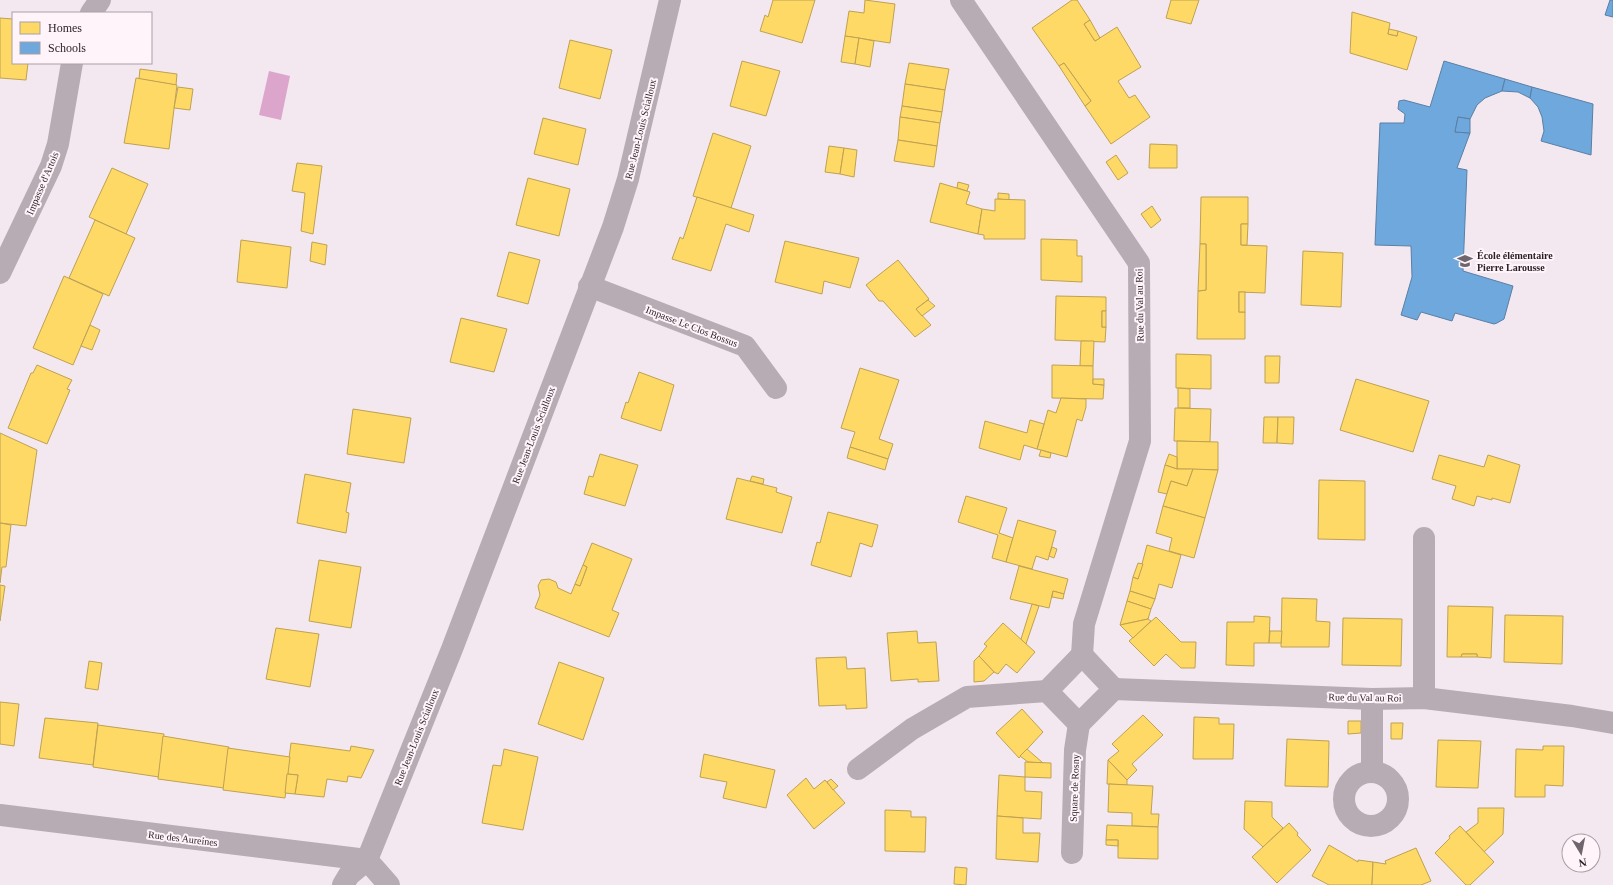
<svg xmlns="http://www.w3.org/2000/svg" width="1613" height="885" viewBox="0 0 1613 885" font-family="Georgia,serif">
<rect width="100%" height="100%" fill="#f4e8f0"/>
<polygon fill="#dca6cc" points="269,71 290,76 281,120 259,115"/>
<g fill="#ffd966" stroke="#bea152">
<polygon points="773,0 815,0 802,43 760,31 765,15 768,17"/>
<polygon points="865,0 895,4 890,43 845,36 849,11 864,13"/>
<polygon points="1072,0 1077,0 1090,20 1084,24 1095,41 1117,27 1141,67 1118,81 1129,98 1135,95 1150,117 1111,144 1085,106 1091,101 1064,63 1059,66 1032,28"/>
<polygon points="1171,0 1199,0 1191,24 1166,18"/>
<polygon points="1352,12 1390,23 1388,34 1397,36 1398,31 1417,37 1407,70 1350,53"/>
<polygon points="0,18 13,19 13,63 28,63 26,80 0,78"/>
<polygon points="1090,20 1100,38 1095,41 1084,24"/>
<polygon points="1389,29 1398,31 1397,36 1388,34"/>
<polygon points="845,36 859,38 855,64 841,62"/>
<polygon points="859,38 874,41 870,67 855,64"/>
<polygon points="570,40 612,50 600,99 559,88"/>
<polygon points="742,61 780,71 766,116 730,106"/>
<polygon points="909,63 949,69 945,90 905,84"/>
<polygon points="1064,63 1091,101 1085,106 1059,66"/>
<polygon points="140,69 177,74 176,85 139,79"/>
<polygon points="136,78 177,85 169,149 124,143"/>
<polygon points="905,84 945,90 942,112 902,106"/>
<polygon points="178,87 193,89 190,110 174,108"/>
<polygon points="902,106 942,112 940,123 900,117"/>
<polygon points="900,117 940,123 937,146 898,140"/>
<polygon points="543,118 586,129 578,165 534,154"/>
<polygon points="713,133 751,146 731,208 693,196"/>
<polygon points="898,140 937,146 934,167 894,161"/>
<polygon points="1150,144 1177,145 1177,168 1149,168"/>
<polygon points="829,146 844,148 840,174 825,172"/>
<polygon points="844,148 857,150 854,177 840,174"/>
<polygon points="1116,155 1128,173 1118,180 1106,162"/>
<polygon points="297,163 322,166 313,234 301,231 305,193 292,191"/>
<polygon points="112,168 148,184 126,234 89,217"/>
<polygon points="528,178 570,189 559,236 516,225"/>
<polygon points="958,182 969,185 967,191 957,188"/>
<polygon points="940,183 970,192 966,204 982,209 978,234 930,222"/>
<polygon points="998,193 1009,194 1009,200 998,199"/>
<polygon points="697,197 754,215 749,232 726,224 711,271 672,259 680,237 683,239"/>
<polygon points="1201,197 1248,197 1248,224 1241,224 1241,245 1267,246 1265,293 1239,292 1239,312 1245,312 1245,339 1197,339 1198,291 1206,290 1206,244 1200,244"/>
<polygon points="995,199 1025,200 1025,239 984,239 984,235 978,234 982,209 995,211"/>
<polygon points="1152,206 1161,220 1151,228 1141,214"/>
<polygon points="95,220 135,238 109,296 69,278"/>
<polygon points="1241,224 1248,224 1247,245 1241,245"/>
<polygon points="1041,239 1077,240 1077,256 1082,256 1082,282 1041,280"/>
<polygon points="241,240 291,247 287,288 237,282"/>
<polygon points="785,241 859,258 850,288 824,281 822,294 775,282"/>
<polygon points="312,242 327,245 325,265 310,261"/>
<polygon points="1200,244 1206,244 1206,290 1198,291"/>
<polygon points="1303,251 1343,253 1341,307 1301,305"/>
<polygon points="509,252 540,260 528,304 497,296"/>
<polygon points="898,260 929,299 916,309 931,325 915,337 883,301 879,301 866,285"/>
<polygon points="64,276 103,294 73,365 33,348"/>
<rect x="1239" y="292" width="6" height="20"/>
<polygon points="1056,296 1106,297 1106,311 1102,311 1102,327 1106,327 1105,342 1055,340"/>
<polygon points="928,300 935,306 922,316 916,309"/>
<rect x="1102" y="311" width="4" height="16"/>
<polygon points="461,318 507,329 494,372 450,362"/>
<polygon points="90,325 100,330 92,350 81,346"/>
<polygon points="1081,341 1094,341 1093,366 1080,366"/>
<polygon points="1176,354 1211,355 1211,389 1176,388"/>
<polygon points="1265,356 1280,356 1279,383 1265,383"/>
<polygon points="37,365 72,380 67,389 70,390 47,444 8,428 31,373 33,373"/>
<polygon points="1052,365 1093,366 1093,384 1104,385 1103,399 1052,398"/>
<polygon points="860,368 899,380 879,439 893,444 888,459 850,447 855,432 841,428"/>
<polygon points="639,372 674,385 661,431 621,418 626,402 628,403"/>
<polygon points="1093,379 1104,379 1104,385 1093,384"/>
<polygon points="1356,379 1429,401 1413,452 1340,430"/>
<polygon points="1178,388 1190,389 1190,408 1178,408"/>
<polygon points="1061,398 1086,399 1086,407 1082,421 1077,419 1067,457 1037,449 1048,410 1056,413"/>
<polygon points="1175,408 1211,409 1210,442 1174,441"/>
<polygon points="353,409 411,418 404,463 347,454"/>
<polygon points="1264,417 1278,417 1277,443 1263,443"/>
<polygon points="1278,417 1294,417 1293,444 1277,443"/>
<polygon points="1030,420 1044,424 1037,449 1024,445 1020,460 979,448 985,421 1027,433"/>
<polygon points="0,433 37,450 26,526 0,523"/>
<polygon points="1177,441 1218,442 1218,470 1177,469"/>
<polygon points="850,447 888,459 885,470 847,458"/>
<polygon points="1041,450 1051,453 1050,458 1039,456"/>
<polygon points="600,454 638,465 625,506 584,494 589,476 593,477"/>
<polygon points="1169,454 1177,457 1177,469 1165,465"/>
<polygon points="1439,455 1484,467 1488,455 1520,465 1510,503 1492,498 1492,500 1477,496 1474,506 1452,499 1456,486 1432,479"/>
<polygon points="1165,465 1177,469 1193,469 1187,486 1171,481 1167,494 1158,492"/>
<polygon points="1193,469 1218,470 1205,518 1163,506 1171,481 1187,486"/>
<polygon points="305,474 351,483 346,512 349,513 346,533 297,523"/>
<polygon points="752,476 764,479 763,484 750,481"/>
<polygon points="737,478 777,488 776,492 792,497 782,533 726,519"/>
<polygon points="1319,480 1365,481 1365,540 1318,539"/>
<polygon points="966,496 1007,508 999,533 1013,538 1006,562 992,558 998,535 958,522"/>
<polygon points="1163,506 1205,518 1194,558 1169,551 1172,538 1156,533"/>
<polygon points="828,512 878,525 872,547 860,543 851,577 811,565 817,542 820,543"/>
<polygon points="1018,520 1056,531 1048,560 1036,556 1032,569 1006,562"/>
<polygon points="0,523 11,525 6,567 2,567 0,583"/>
<polygon points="592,543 632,559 612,610 619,613 609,637 535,608 540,595 538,586 541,580 549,579 556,582 558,588 571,594 575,584 580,586 587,567 583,565"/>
<polygon points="1147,545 1181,555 1172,588 1159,584 1155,599 1130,591 1133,577 1138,579"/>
<polygon points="1052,547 1057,549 1054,558 1049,556"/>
<polygon points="319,560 361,567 351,628 309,621"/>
<polygon points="1138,563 1143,564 1138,579 1133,577"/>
<polygon points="583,565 587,567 580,586 575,584"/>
<polygon points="1019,566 1068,579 1064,594 1053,591 1049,608 1010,599"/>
<polygon points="0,585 5,586 0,621"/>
<polygon points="1053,591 1064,594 1063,599 1052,597"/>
<polygon points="1130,591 1155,599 1151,609 1127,601"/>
<polygon points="1282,598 1317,599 1316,621 1330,622 1329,647 1281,647"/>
<polygon points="1127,601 1151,609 1148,619 1120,625"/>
<polygon points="1032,604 1039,606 1026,644 1021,639"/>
<polygon points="1448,606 1493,607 1491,658 1477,657 1477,654 1462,654 1461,657 1447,657"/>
<polygon points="1505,615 1563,616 1562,664 1504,662"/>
<polygon points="1254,616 1270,617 1269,643 1254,643 1254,666 1226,665 1227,622 1254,622"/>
<polygon points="1156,617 1181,642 1196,642 1195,668 1181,668 1166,654 1154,666 1129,641"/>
<polygon points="1343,618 1402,619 1401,666 1342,665"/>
<polygon points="1148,619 1151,621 1133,638 1120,625"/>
<polygon points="1003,623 1035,652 1017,673 1006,664 998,674 994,672 979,656 987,646 984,644"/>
<polygon points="276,628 319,634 310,687 266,679"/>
<polygon points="917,631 918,643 936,642 939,681 918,682 918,679 891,681 887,633"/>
<polygon points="1270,631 1282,631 1281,643 1269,643"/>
<polygon points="1462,654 1477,654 1477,657 1461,657"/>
<polygon points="979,656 994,672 984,681 974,682 974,661"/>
<polygon points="846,657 847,669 865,668 867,708 846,709 846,705 819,706 816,658"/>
<polygon points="89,661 102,663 98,690 85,688"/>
<polygon points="559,662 604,678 583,740 538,724"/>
<polygon points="0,702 19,704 14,746 0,744"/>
<polygon points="1022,709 1043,732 1019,758 996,733"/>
<polygon points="1143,715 1163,735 1132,764 1137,770 1127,780 1108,760 1119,751 1112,744"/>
<polygon points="1194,717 1219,718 1219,724 1234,724 1233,759 1193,759"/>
<polygon points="45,718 98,723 93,765 39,758"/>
<polygon points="1348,721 1361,721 1361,733 1348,734"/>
<polygon points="1391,723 1403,723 1402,739 1391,739"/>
<polygon points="98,725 164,734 159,777 93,767"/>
<polygon points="163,736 229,747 224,788 158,779"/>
<polygon points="1287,739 1329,741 1328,787 1285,786"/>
<polygon points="1438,740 1481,741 1478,788 1436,787"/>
<polygon points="291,743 350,751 351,746 374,750 361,778 348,776 347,782 327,779 324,797 295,794 298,775 287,774"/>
<polygon points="1543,746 1564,746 1563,786 1545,785 1545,797 1515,797 1516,749 1543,750"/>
<polygon points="228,748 290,757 285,798 223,790"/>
<polygon points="504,749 538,757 523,830 482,823 493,765 501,766"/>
<polygon points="1027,749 1043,763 1028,762 1020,756"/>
<polygon points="704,754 775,770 766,808 723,798 727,782 700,777"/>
<polygon points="1108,760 1127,780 1127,785 1107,784"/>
<polygon points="1025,762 1051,763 1051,778 1025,777"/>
<polygon points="287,774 298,775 295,794 285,793"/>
<polygon points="999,775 1025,777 1025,791 1042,792 1041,819 997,816"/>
<polygon points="806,778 814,789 825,780 845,803 814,829 787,795"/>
<polygon points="831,779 838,786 833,790 827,782"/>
<polygon points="1109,784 1153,786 1151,814 1159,814 1158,827 1132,826 1132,813 1108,812"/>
<polygon points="1245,801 1272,802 1272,817 1283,828 1263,847 1244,829"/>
<polygon points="1478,808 1504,808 1503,834 1484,852 1466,832 1478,823"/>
<polygon points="885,810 911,811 911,817 926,817 925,852 885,851"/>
<polygon points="997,816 1023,818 1023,833 1040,833 1038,862 996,859"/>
<polygon points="1289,823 1298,833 1297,835 1311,850 1277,883 1252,857"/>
<polygon points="1107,825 1158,827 1158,859 1118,858 1118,840 1106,840"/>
<polygon points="1460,826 1494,862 1470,885 1466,885 1435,853 1450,838 1449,836"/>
<polygon points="1106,840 1118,840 1118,846 1106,845"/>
<polygon points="1329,845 1358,862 1358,860 1373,862 1372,885 1329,885 1312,876"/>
<polygon points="1416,848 1431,881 1421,885 1372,885 1373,862 1386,864 1385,861"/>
<polygon points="955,867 967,868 966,885 954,884"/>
</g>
<g fill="#6fa8dc" stroke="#5a7fa5">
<polygon points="1610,0 1613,0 1613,17 1605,15"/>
<polygon points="1444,61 1505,79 1502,91 1485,98 1477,105 1470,119 1458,117 1455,132 1470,133 1457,168 1467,170 1463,271 1513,286 1504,319 1497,323 1494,324 1455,313 1452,321 1421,312 1417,320 1401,315 1412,277 1411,246 1375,245 1380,123 1404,123 1405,114 1398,109 1399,101 1404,100 1430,107"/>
<polygon points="1505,79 1532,87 1530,98 1518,92 1502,91"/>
<polygon points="1532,87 1593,104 1591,155 1541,141 1544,131 1542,117 1538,107 1530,98"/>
<polygon points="1458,117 1470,119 1470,133 1455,132"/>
</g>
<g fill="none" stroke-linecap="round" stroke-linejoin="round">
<g stroke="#b8acb4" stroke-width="22">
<polyline points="961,0 1139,263 1140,441 1084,624 1082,655"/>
<polyline points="91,13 100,0"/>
<polyline points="0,273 51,166 58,144 72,63"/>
<polyline points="589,286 745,346 776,388"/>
<polygon points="1082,655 1114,689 1079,724 1047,691"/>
<polyline points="1114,689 1372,699 1424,698 1572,716 1613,723"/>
<polyline points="1424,698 1424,538"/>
<polyline points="1372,699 1372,772"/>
<polyline points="858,769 912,729 967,697 1047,691"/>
<circle cx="1371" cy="799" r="27"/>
<polyline points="0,815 367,860"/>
<polyline points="1072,853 1075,750 1079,724"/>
<polyline points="367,860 389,885"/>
<polyline points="343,885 349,875 367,860 452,649 613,227 628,179 670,0"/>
</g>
</g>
<defs>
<g id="school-bare" transform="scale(1.2)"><path d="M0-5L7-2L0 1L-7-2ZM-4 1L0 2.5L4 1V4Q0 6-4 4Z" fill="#6f656c" stroke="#fef4fa" stroke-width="2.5" paint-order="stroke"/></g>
</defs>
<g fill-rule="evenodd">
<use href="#school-bare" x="1465" y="261"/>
</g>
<g text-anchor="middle" stroke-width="4" stroke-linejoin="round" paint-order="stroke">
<g font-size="10" fill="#281f25" stroke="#fef4fa">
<text transform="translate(640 129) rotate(-76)" y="4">Rue Jean-Louis Scialloux</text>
<text transform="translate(42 183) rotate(-67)" y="4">Impasse d'Artois</text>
<text transform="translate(1139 305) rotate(-91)" y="4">Rue du Val au Roi</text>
<text transform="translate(692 326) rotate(21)" y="4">Impasse Le Clos Bossus</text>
<text transform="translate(533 435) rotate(-69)" y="4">Rue Jean-Louis Scialloux</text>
<text transform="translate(1365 697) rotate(1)" y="4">Rue du Val au Roi</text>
<text transform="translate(416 737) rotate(-68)" y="4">Rue Jean-Louis Scialloux</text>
<text transform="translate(1074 788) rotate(-88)" y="4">Square de Rosny</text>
<text transform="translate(183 838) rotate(7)" y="4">Rue des Aureines</text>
</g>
<g font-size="10" font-weight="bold" fill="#281f25" stroke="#fef4fa" text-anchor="start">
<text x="1477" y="259">École élémentaire<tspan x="1477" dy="12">Pierre Larousse</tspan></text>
</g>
</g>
<rect x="12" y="12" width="140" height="52" fill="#fef4fa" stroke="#a89fa5"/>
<rect x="20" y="22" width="20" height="12" fill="#ffd966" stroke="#a89fa5"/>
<text x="48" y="32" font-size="12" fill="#281f25">Homes</text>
<rect x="20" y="42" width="20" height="12" fill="#6fa8dc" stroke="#a89fa5"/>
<text x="48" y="52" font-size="12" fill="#281f25">Schools</text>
<g transform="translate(1581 853) rotate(170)"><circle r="19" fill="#fef4fa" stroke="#a89fa5"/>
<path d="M0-3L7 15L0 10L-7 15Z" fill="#6f656c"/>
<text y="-6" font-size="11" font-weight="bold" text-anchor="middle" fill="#281f25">N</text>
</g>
</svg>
